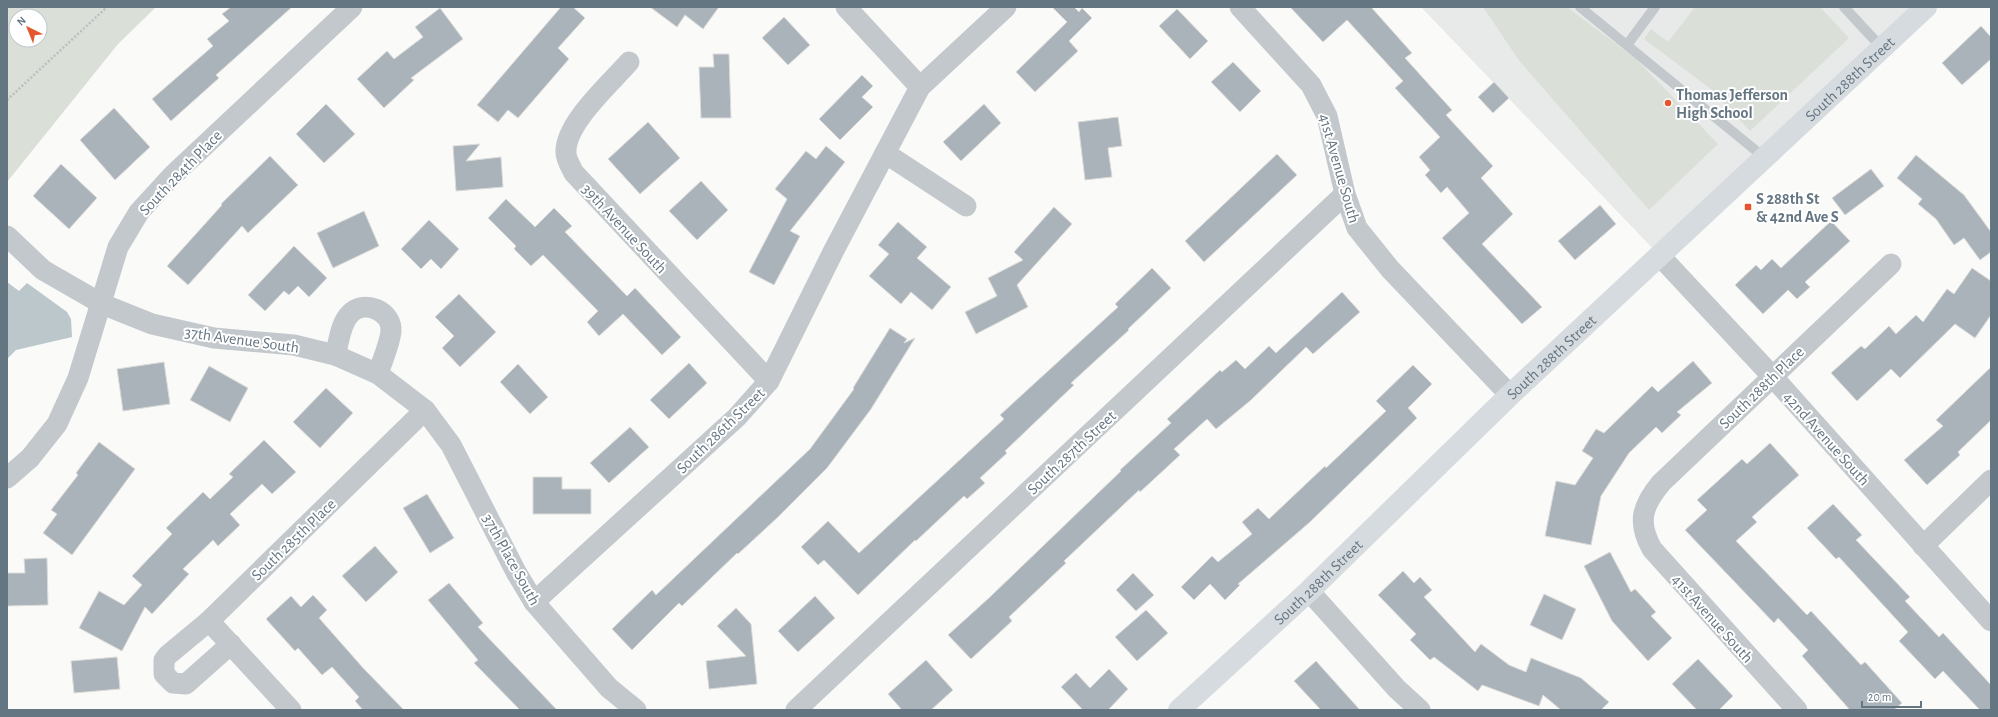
<svg xmlns="http://www.w3.org/2000/svg" width="1998" height="717" viewBox="0 0 1998 717" font-family="'Alegreya Sans',sans-serif">
<rect width="100%" height="100%" fill="#fafaf8"/>
<polygon fill="#e8e9e9" points="1421,7 1926,7 1660,256"/>
<g fill="#dadfd7" fill-rule="evenodd">
<path d="M 7,7 L 156,7 L 118,44 L 7,182 ZM 16,16 L 40,16 L 40,40 L 16,40 Z"/>
<polygon points="1483,7 1567,7 1636,59 1718,144 1649,210 1518,59"/>
<polygon points="1695,7 1820,7 1849,38 1750,131 1711,89 1644,39 1651,29 1668,42"/>
</g>
<polygon fill="#bbc7cb" points="7,282 19,291 27,283 67,312 71,319 72,337 16,350 7,359"/>
<g fill="#aab3b9" stroke="#dcdcda">
<polygon points="231,7 292,7 216,75 219,78 171,121 152,99 213,46 207,39 229,21 222,14"/>
<polygon points="561,7 573,7 585,18 558,48 569,59 518,118 508,110 498,122 477,105"/>
<polygon points="650,7 719,7 703,29 685,15 677,27"/>
<polygon points="1052,7 1074,7 1079,12 1082,8 1092,18 1069,41 1078,51 1035,92 1016,72 1067,22"/>
<polygon points="1290,7 1371,7 1412,53 1405,58 1452,110 1446,115 1493,166 1481,178 1513,214 1482,244 1542,307 1522,324 1442,238 1469,213 1447,187 1441,193 1425,175 1430,170 1419,157 1440,137 1395,88 1403,81 1347,20 1323,42"/>
<polygon points="440,8 463,39 411,78 414,80 384,108 357,79 387,51 394,59 423,37 415,27"/>
<polygon points="1177,9 1208,41 1190,59 1159,26"/>
<polygon points="784,17 810,45 788,65 762,38"/>
<polygon points="1981,26 1991,37 1991,59 1962,85 1942,63"/>
<polygon points="713,54 729,54 731,118 701,118 699,67 714,67"/>
<polygon points="1233,62 1261,91 1240,112 1211,82"/>
<polygon points="862,75 873,86 862,97 873,107 840,140 819,119"/>
<polygon points="1494,82 1509,98 1493,113 1478,97"/>
<polygon points="326,104 355,134 324,163 296,134"/>
<polygon points="984,104 1001,123 961,161 943,142"/>
<polygon points="114,108 150,147 115,180 80,140"/>
<polygon points="1118,117 1122,146 1108,148 1112,177 1085,180 1078,122"/>
<polygon points="648,122 680,158 640,194 608,159"/>
<polygon points="480,144 466,161 501,157 503,187 456,191 453,146"/>
<polygon points="826,146 845,162 790,231 800,236 774,285 749,272 787,199 775,189 806,151 816,159"/>
<polygon points="1277,154 1297,175 1204,262 1185,241"/>
<polygon points="1916,155 1964,195 1991,232 1991,252 1980,260 1964,238 1954,245 1936,219 1918,204 1922,199 1897,178"/>
<polygon points="270,156 298,185 248,233 242,226 188,285 167,266 222,205 221,204"/>
<polygon points="61,164 97,198 69,229 33,196"/>
<polygon points="1871,169 1884,186 1845,215 1832,198"/>
<polygon points="701,181 728,210 697,240 669,211"/>
<polygon points="506,199 535,227 554,208 572,226 565,232 627,296 635,288 681,337 662,355 623,314 599,336 587,322 598,311 543,255 531,266 514,249 516,246 488,218"/>
<polygon points="1600,205 1616,224 1575,260 1558,241"/>
<polygon points="1054,207 1072,224 1017,285 1028,307 976,334 965,312 997,296 988,278 1023,260 1014,252"/>
<polygon points="364,211 379,246 333,268 317,233"/>
<polygon points="429,220 459,249 441,269 431,259 421,269 401,249"/>
<polygon points="1831,221 1850,241 1805,282 1810,287 1797,299 1788,290 1763,314 1735,285 1756,265 1761,270 1772,259 1781,268"/>
<polygon points="898,222 927,247 917,258 951,287 932,310 911,292 901,304 869,276 889,254 878,245"/>
<polygon points="294,246 327,278 309,297 298,286 289,295 284,291 265,311 248,295"/>
<polygon points="1152,268 1171,288 1128,329 1129,330 1071,383 1074,385 1005,451 1007,453 980,478 985,483 967,499 964,496 916,541 915,540 858,595 824,560 818,565 801,547 828,521 859,553 1004,419 1000,415 1118,307 1115,304"/>
<polygon points="1972,268 1991,281 1991,315 1975,338 1955,324 1900,378 1891,369 1857,401 1831,373 1861,346 1865,349 1889,326 1896,334 1916,315 1923,322 1947,289 1954,294"/>
<polygon points="1342,292 1360,312 1313,354 1306,347 1251,400 1216,429 1207,419 1174,449 1180,455 1140,492 1139,490 1064,561 1066,563 1009,617 1012,621 971,659 948,635 990,597 1121,471 1120,470 1171,423 1167,419 1220,370 1222,372 1236,360 1245,369 1269,346 1276,353"/>
<polygon points="459,294 496,332 460,367 442,348 454,336 435,317"/>
<polygon points="890,328 907,339 904,343 915,338 871,409 827,468 778,517 738,554 737,553 682,606 679,603 632,650 612,629 652,590 656,595 810,449 854,389 853,388"/>
<polygon points="1693,361 1712,383 1677,412 1681,415 1662,433 1656,427 1629,453 1601,496 1591,545 1545,536 1556,481 1575,485 1593,458 1582,451 1596,429 1604,433 1652,386 1658,392"/>
<polygon points="164,362 170,404 123,411 117,369"/>
<polygon points="689,363 707,383 669,419 650,400"/>
<polygon points="518,364 548,397 530,414 500,382"/>
<polygon points="1413,365 1432,384 1408,408 1417,418 1310,522 1238,584 1240,585 1225,600 1210,584 1194,600 1181,587 1212,556 1218,562 1252,534 1242,522 1258,508 1269,519 1325,466 1326,468 1386,411 1376,401"/>
<polygon points="209,366 248,388 230,422 190,400"/>
<polygon points="1991,367 1991,420 1958,452 1960,455 1927,485 1904,460 1943,426 1936,420"/>
<polygon points="326,388 353,413 320,448 293,422"/>
<polygon points="630,427 649,447 609,483 590,463"/>
<polygon points="264,440 296,472 272,494 262,484 230,514 240,525 218,546 213,540 183,569 189,574 152,614 145,607 122,651 79,628 99,591 124,605 142,585 132,576 172,534 166,528 203,492 210,499 233,477 229,474"/>
<polygon points="99,442 135,469 72,555 43,533 57,514 51,510 78,475 76,473"/>
<polygon points="1770,443 1799,475 1752,517 1757,522 1736,541 1807,615 1811,611 1861,665 1865,662 1902,703 1894,710 1850,710 1802,656 1808,650 1778,618 1774,623 1685,530 1707,510 1697,500 1742,459 1747,464"/>
<polygon points="533,477 562,477 562,489 591,489 591,514 533,514"/>
<polygon points="427,494 454,538 430,553 403,508"/>
<polygon points="1833,504 1862,535 1856,540 1910,597 1905,601 1939,637 1943,633 1991,685 1991,710 1980,710 1943,671 1935,679 1899,641 1908,632 1839,557 1836,559 1807,528"/>
<polygon points="375,546 398,572 366,602 342,576"/>
<polygon points="1610,552 1631,592 1635,589 1656,612 1651,616 1672,638 1648,661 1612,621 1584,566"/>
<polygon points="47,558 48,605 7,606 7,573 25,573 24,559"/>
<polygon points="1403,571 1414,583 1420,577 1432,590 1424,597 1475,652 1481,644 1509,665 1526,672 1531,658 1581,678 1609,702 1601,710 1561,710 1543,695 1539,706 1482,685 1478,691 1434,657 1430,660 1410,640 1416,634 1378,595"/>
<polygon points="1133,573 1154,595 1136,611 1116,590"/>
<polygon points="449,583 483,623 478,627 557,710 520,710 474,663 478,660 428,600"/>
<polygon points="1544,594 1576,609 1562,640 1530,625"/>
<polygon points="313,595 327,610 319,618 364,669 404,710 363,710 355,701 359,697 332,667 322,675 298,648 295,651 266,619 291,596 301,607"/>
<polygon points="815,596 835,618 798,652 778,631"/>
<polygon points="736,608 751,624 757,684 709,689 706,661 746,656 717,626"/>
<polygon points="1146,610 1168,633 1137,661 1115,637"/>
<polygon points="117,657 120,689 74,693 71,661"/>
<polygon points="1698,659 1733,696 1719,710 1697,710 1672,684"/>
<polygon points="926,660 953,690 931,710 902,710 888,694"/>
<polygon points="1316,661 1360,710 1321,710 1294,681"/>
<polygon points="1109,669 1128,689 1108,710 1083,710 1061,687 1076,673 1090,688"/>
</g>
<g fill="none" stroke-linecap="round" stroke-linejoin="round">
<polyline stroke="#bbbfc2" stroke-width="2.5" stroke-dasharray="2 2" stroke-linecap="butt" points="7,100 107,7"/>
<g stroke="#c3c8cc" stroke-width="10">
<polyline points="1580,7 1765,158"/>
<polyline points="1844,7 1882,48"/>
<polyline points="1627,45 1655,7"/>
</g>
<g stroke="#c3c8cc" stroke-width="21">
<polyline points="846,7 920,87"/>
<polyline points="1240,7 1311,85 1327,116 1345,194 1357,228 1390,269 1510,395"/>
<path d="M 629,62 C 611,83 564,124 566,153 C 566,159 571,167 574,173 L 769,381"/>
<polyline points="885,153 966,206"/>
<polyline points="7,236 43,270 102,304 152,324 214,338 294,345 335,355 378,374 425,410 451,445 516,572 534,602 609,688 636,710"/>
<polyline points="1660,256 1772,376 1991,621"/>
<path d="M 335,355 C 339,343 340,325 349,315 C 363,298 393,311 391,332 C 389,346 382,361 378,374"/>
<polyline points="7,478 30,458 57,424 78,378 118,247 139,212 172,176 352,7"/>
<polyline points="1923,546 1991,480"/>
<polyline points="1309,591 1397,689 1420,710"/>
<polyline points="534,602 737,417 769,381 833,252 920,87 1006,7"/>
<polyline points="209,621 291,710"/>
<polyline points="231,644 186,684 173,683 164,674 164,660 168,655 209,621 425,410"/>
<polyline points="796,710 1345,194"/>
<path d="M 1797,710 L 1652,549 C 1637,522 1642,506 1661,483 L 1891,264"/>
</g>
<path stroke="#d6dbdf" stroke-width="22" id="s1" d="M 1179,710 L 1309,591 L 1510,395 L 1926,7"/>
</g>
<g fill="#e4572e" stroke="#fff" stroke-width="1.5">
<circle cx="1668" cy="103" r="4"/>
<rect x="1744" y="203" width="8" height="8" rx="2"/>
</g>
<g text-anchor="middle" stroke-width="4" stroke-linejoin="round" paint-order="stroke">
<g font-size="16" fill="#657683" stroke="#fff">
<text dy="6" stroke="none"><textPath href="#s1" startOffset="921">South 288th Street</textPath></text>
<text transform="translate(1340 168) rotate(74)" y="6">41st Avenue South</text>
<text transform="translate(180 172) rotate(-46)" y="6">South 284th Place</text>
<text transform="translate(625 228) rotate(47)" y="6">39th Avenue South</text>
<text transform="translate(242 339) rotate(8)" y="6">37th Avenue South</text>
<text dy="6" stroke="none"><textPath href="#s1" startOffset="513">South 288th Street</textPath></text>
<text transform="translate(1761 387) rotate(-44)" y="6">South 288th Place</text>
<text transform="translate(720 430) rotate(-44)" y="6">South 286th Street</text>
<text transform="translate(1827 438) rotate(48)" y="6">42nd Avenue South</text>
<text transform="translate(1071 452) rotate(-43)" y="6">South 287th Street</text>
<text transform="translate(293 539) rotate(-44)" y="6">South 285th Place</text>
<text transform="translate(512 559) rotate(61)" y="6">37th Place South</text>
<text dy="6" stroke="none"><textPath href="#s1" startOffset="189">South 288th Street</textPath></text>
<text transform="translate(1713 618) rotate(48)" y="6">41st Avenue South</text>
</g>
<g font-size="16" font-weight="bold" fill="#657683" stroke="#fff" text-anchor="start">
<text x="1676" y="100">Thomas Jefferson<tspan x="1676" dy="18">High School</tspan></text>
<text x="1756" y="204">S 288th St<tspan x="1756" dy="18">&amp; 42nd Ave S</tspan></text>
</g>
</g>
<rect width="1998" height="717" fill="none" stroke="#657683" stroke-width="16"/>
<g transform="translate(28 28) rotate(317)"><circle r="19" fill="#ffffff" stroke="#c1c8cd"/>
<path d="M0-3L7 15L0 10L-7 15Z" fill="#e4572e"/>
<text y="-6" font-size="11" font-weight="bold" text-anchor="middle" fill="#657683">N</text>
</g>
<path d="M1862 701v6h59v-6" fill="none" stroke="#657683" stroke-width="2"/>
<text x="1868" y="701" font-size="12" fill="#657683" stroke="#ffffff" stroke-width="3" paint-order="stroke">20 m</text>
</svg>
